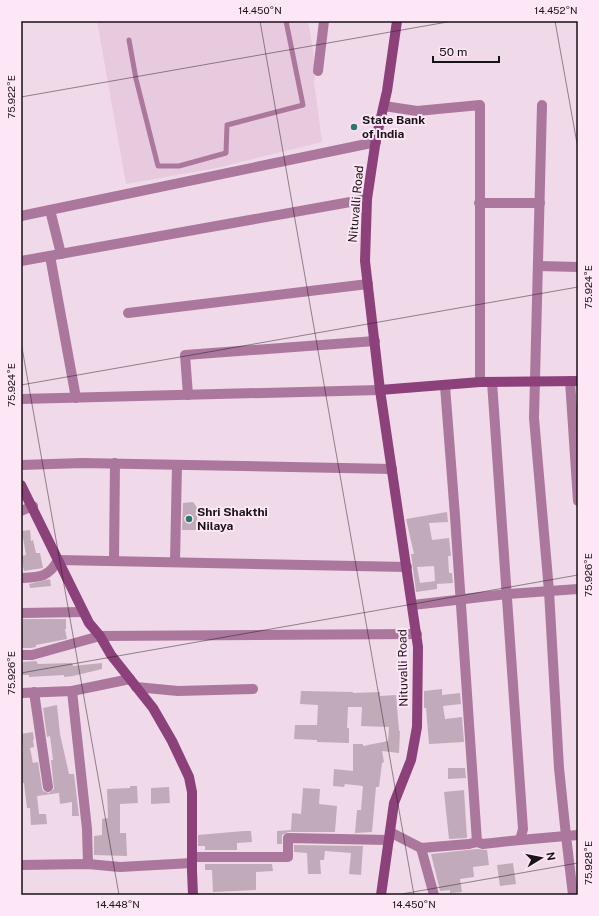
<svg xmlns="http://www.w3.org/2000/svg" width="599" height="916" viewBox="0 0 599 916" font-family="'Public Sans',sans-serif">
<rect width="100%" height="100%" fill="#f0d9e8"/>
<polygon fill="#e8cade" points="97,21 308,21 316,68 314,81 322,142 217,168 126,184"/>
<g fill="#c1abba" fill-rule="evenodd">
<polygon points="193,502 198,509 196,530 182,530 183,503"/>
<path d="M 447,512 L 448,522 L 429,523 L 432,540 L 449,538 L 451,556 L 448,556 L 449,573 L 452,573 L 453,583 L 437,584 L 437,589 L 416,592 L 411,554 L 414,554 L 406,519 ZM 434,566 L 435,581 L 420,583 L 417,567 Z"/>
<polygon points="30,530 31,541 33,540 36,553 40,553 43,568 24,571 21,556 26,555 23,538 21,538 21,531"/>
<polygon points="50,579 51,586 30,588 29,584"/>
<polygon points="21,619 66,619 66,629 65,629 67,639 36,645 36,647 31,648 21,648"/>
<polygon points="36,661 38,664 72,663 73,666 102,663 102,669 73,676 64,677 64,675 29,677 29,675 21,675 21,662"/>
<polygon points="442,689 442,695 460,693 461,704 443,706 445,719 462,717 464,742 429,744 426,708 424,708 424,691"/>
<polygon points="301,691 353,692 353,693 380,692 380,696 396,695 399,731 400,731 399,753 382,751 384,762 382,763 379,787 376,787 372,832 355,833 357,810 361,810 363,786 345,784 344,787 333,786 334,769 353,771 353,744 363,744 363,746 388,741 389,727 361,726 362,707 348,707 347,728 349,728 349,743 317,742 317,740 294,739 295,725 317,725 318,705 300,704"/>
<polygon points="28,699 34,739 33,740 34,747 30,748 33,763 38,762 42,788 43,791 49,793 54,789 51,760 53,760 50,736 47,737 43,708 57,705 60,734 69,774 74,774 79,816 72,816 72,802 60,804 59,793 37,796 39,814 46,814 47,824 31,825 30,808 27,808 24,783 21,783 21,753 23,752 21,734 33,732"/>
<polygon points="448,768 465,768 466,778 448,779"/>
<polygon points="130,786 137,786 138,803 120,804 120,833 126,833 127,856 94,855 94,836 102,835 102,819 108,818 107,789 130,788"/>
<polygon points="169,787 170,803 151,804 151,788"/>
<polygon points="303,788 320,789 319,804 337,806 335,832 288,832 282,835 282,844 277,844 277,831 291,830 292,813 301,814"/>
<polygon points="464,790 467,838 449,839 444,792"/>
<polygon points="244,831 251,831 252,842 237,843 237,850 205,850 205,846 198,846 198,835"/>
<polygon points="294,845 363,846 361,875 349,874 351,853 325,851 324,860 320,860 321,874 308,874 307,853 294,852"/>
<polygon points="477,849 487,850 489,865 473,867 474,877 460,879 462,892 450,893 450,890 440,891 431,854"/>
<polygon points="513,863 516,884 500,886 497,865"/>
<polygon points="205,864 272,864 273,871 256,872 256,890 213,892 212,870 205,870"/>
</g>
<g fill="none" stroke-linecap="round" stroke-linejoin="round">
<polyline stroke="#ab779c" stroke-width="5" points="129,40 136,79 158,166 179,166 226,153 227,125 303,105 286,21"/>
<g stroke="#ab779c" stroke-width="10">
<polyline points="318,71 324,21"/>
<polyline points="384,106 417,111 480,105 480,382"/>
<polyline points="479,203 540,203"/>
<polyline points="50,210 61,254"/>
<polyline points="21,216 376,142"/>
<polyline points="50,256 76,398"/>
<polyline points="21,261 367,199"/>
<polyline points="539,266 578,267"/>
<polyline points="128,313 368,284"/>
<polyline points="570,381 578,501"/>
<polyline points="445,386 455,516 477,842 483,844 520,840 523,829 492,382"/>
<polyline points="188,395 185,355 375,341"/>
<polyline points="21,399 380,390"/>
<polyline points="21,465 82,463 392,469"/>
<polyline points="21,511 33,506"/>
<polyline points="114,561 115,463"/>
<polyline points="175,562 177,465"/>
<path d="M 21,578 C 40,577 49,577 58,560 L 407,567"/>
<polyline points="413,605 507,594 578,589"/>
<polyline points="21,613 83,612"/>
<polyline points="21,655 32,655 100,636 417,634"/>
<polyline points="136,687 178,691 253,689"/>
<polyline points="72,691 87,829 88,864"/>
<polyline points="34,692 48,787"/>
<polyline points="21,693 72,691 130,679"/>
<polyline points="390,832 421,848 469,844 477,842"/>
<polyline points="520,840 566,836 559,768 549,591 534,418 542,105"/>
<polyline points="421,848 434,895"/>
<polyline points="192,857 288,857 288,838 389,840"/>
<polyline points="21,865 88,864 120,867 192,863"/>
<polyline points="573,895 566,836 578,835"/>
</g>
<g stroke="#8d417a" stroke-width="10">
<polyline points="380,390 480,382 578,381"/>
<polyline points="21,485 89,623 100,636 111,655 153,708 172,741 189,777 192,792 192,871 193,895"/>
<polyline points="381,895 394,803 411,760 417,727 418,647 380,390 365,261 367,199 376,139 387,91 397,21"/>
</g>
</g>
<path fill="none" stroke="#191217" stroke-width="1" stroke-opacity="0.45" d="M 260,21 L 414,895M 555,21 L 578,149M 21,97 L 453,21M 21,342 L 119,895M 21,385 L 578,287M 21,673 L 578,575M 396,895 L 578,863"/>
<g fill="#2d7670" stroke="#fde6f5" stroke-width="1.5">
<circle cx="354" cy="127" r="4"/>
<circle cx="189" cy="519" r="4"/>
</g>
<g text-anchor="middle" stroke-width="4" stroke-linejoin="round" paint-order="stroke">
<g font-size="12" font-weight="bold" fill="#191217" stroke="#fde6f5" text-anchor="start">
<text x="362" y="124">State Bank<tspan x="362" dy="14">of India</tspan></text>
<text x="197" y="516">Shri Shakthi<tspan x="197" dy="14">Nilaya</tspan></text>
</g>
<g font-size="12" fill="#191217" stroke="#fde6f5">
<text transform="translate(356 204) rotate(-85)" y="4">Nituvalli Road</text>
<text transform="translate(403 668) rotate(-91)" y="4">Nituvalli Road</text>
</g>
</g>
<rect width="599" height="916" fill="none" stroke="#fde6f5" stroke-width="44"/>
<g transform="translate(541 858) rotate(80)" stroke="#fde6f5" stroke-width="3" paint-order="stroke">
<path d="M0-3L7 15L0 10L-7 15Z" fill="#191217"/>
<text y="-6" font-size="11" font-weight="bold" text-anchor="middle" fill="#191217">N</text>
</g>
<path d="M433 56v6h66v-6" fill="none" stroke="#191217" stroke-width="2"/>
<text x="439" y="56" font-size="12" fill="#191217" stroke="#fde6f5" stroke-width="3" paint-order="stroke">50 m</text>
<rect x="22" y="22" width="555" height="872" fill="none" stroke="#191217" stroke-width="1.5"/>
<g font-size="10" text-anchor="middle" fill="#191217">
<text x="260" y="14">14.450°N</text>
<text x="556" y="14">14.452°N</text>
<text transform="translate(11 97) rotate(-90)" y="4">75.922°E</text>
<text transform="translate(588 287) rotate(-90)" y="4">75.924°E</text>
<text transform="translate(11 385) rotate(-90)" y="4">75.924°E</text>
<text transform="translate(588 575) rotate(-90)" y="4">75.926°E</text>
<text transform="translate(11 673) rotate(-90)" y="4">75.926°E</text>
<text transform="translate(588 863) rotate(-90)" y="4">75.928°E</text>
<text x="118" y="908">14.448°N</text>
<text x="414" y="908">14.450°N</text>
</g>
</svg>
